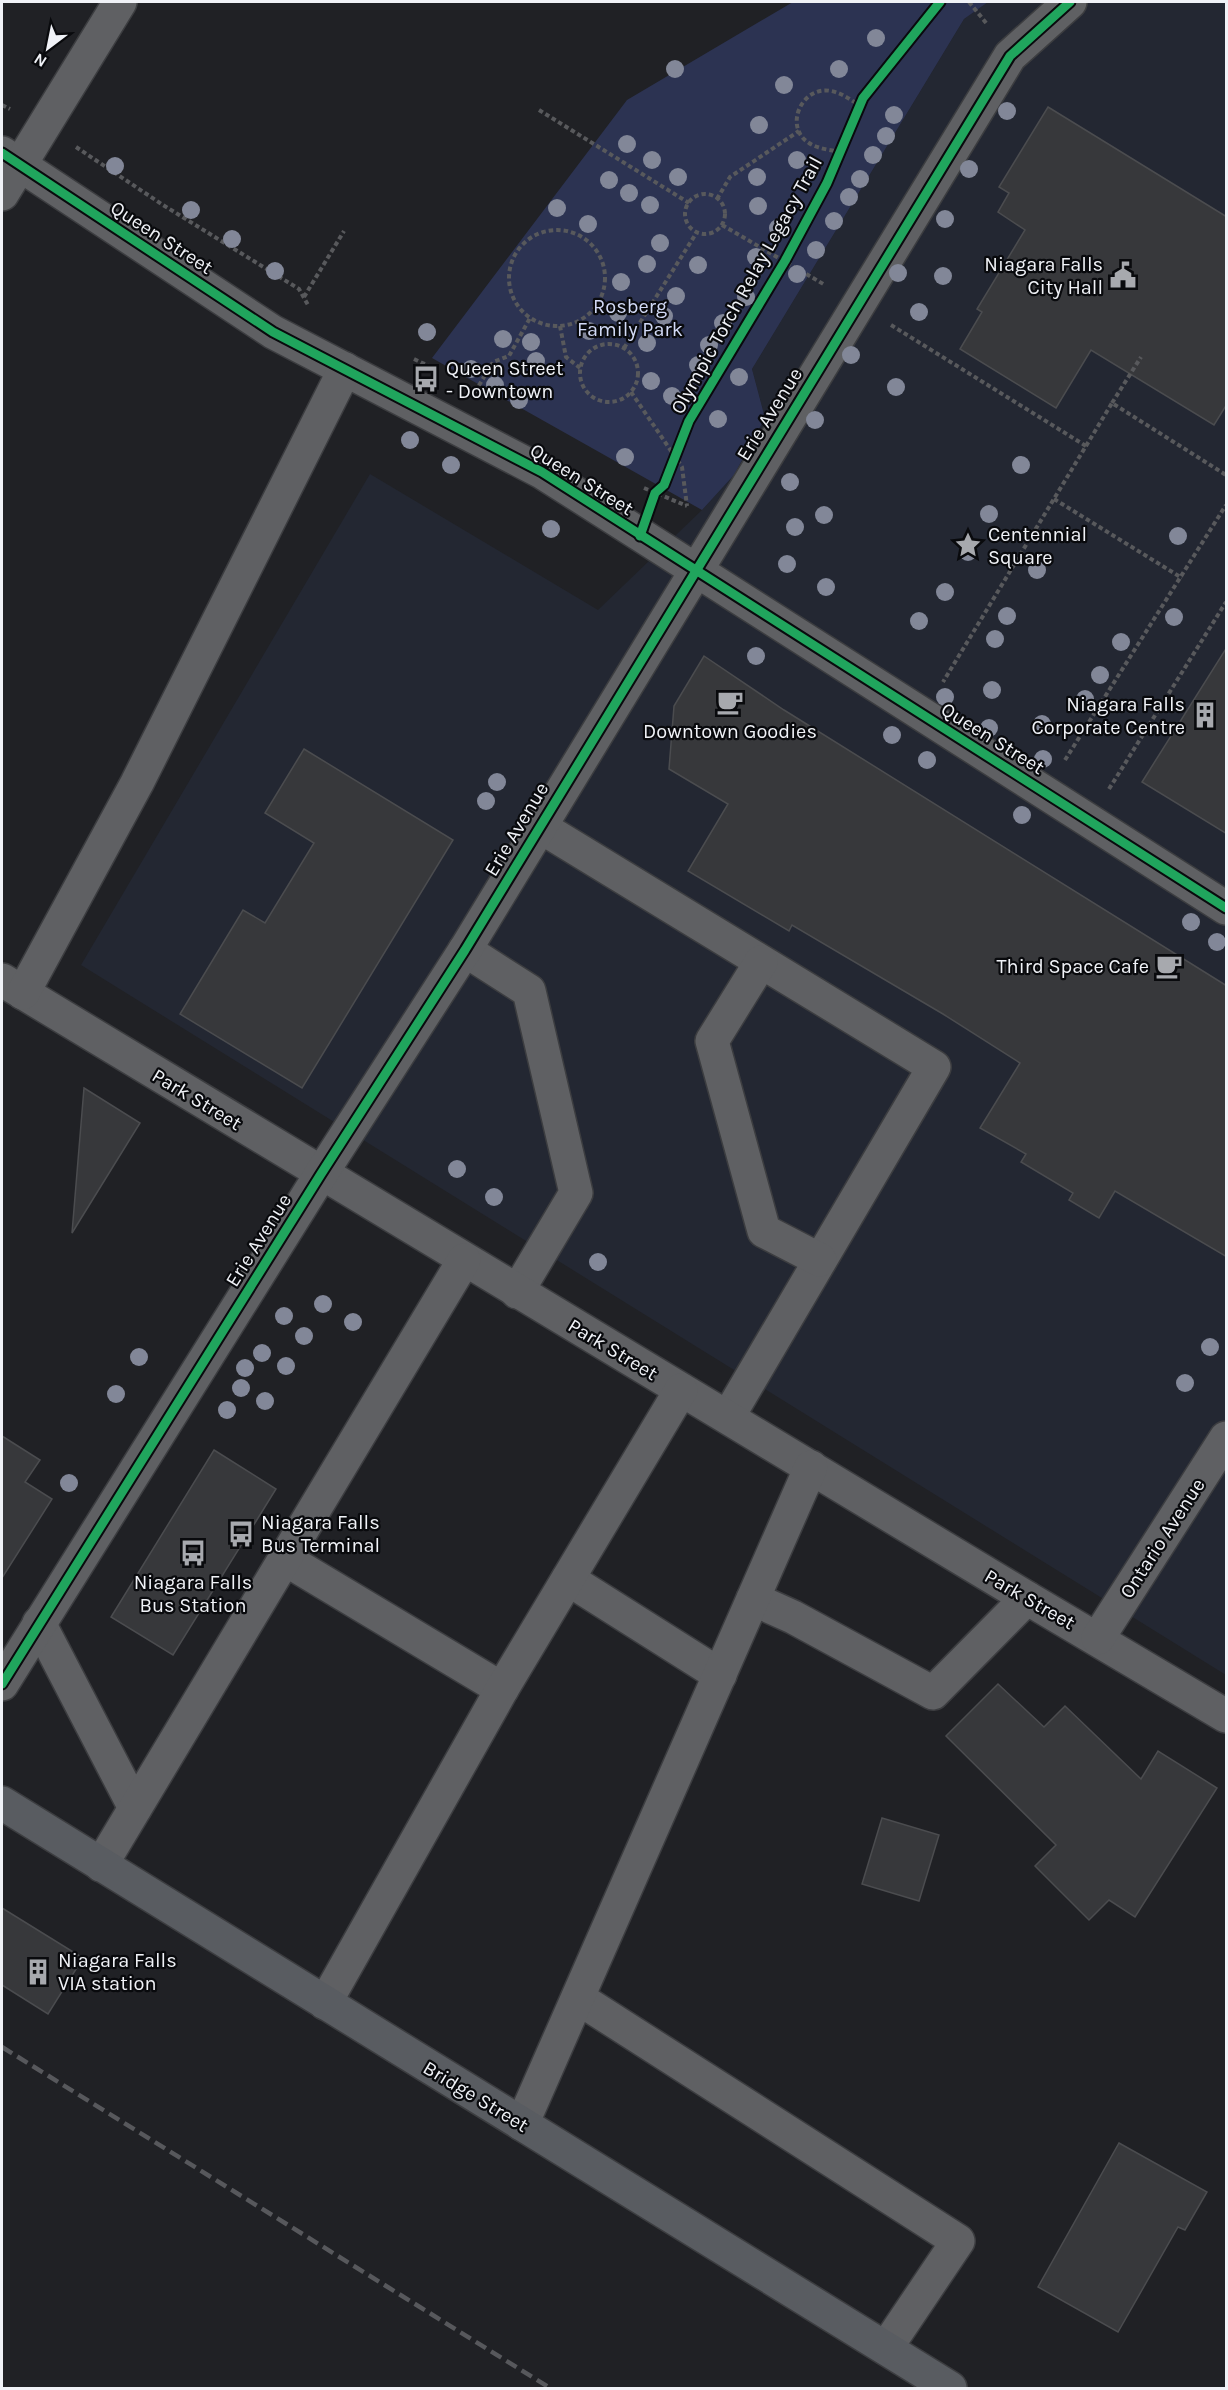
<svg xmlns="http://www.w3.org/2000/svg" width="1228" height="2390" viewBox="0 0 1228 2390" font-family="Karla,sans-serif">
<rect width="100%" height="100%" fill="#202125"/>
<polygon fill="#232732" points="987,2 1226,2 1226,1675 81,965 370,474 598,610 702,510 734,475 765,418 752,369 964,19"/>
<polygon fill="#2c3352" points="793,2 988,2 964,19 752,369 765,418 734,475 702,510 432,358 627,100"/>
<g fill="#37383b" stroke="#4b4c4f" stroke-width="1.5">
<polygon points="1048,107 1227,217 1227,404 1214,425 1091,350 1056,408 960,349 982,312 977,309 1025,230 998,212 1009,193 999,187"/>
<polygon points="1227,647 1227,834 1142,782"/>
<polygon points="704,656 784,710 1227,986 1227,1257 1115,1191 1099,1218 1069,1200 1073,1193 1021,1162 1026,1154 980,1128 1020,1063 943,1014 792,925 789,931 688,871 728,804 669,769 674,706"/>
<polygon points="304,749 453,840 302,1088 180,1014 243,910 265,923 314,843 265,813"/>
<polygon points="84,1088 140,1123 72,1233"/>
<polygon points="2,1436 40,1460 25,1482 52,1499 2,1578"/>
<polygon points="214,1450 276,1489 173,1655 111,1617"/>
<polygon points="998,1684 1044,1727 1065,1706 1141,1779 1158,1751 1217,1788 1135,1917 1109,1900 1089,1920 1035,1866 1056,1845 946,1736"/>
<polygon points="882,1818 939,1835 919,1901 862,1884"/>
<polygon points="2,1908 83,1958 48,2014 2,1985"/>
<polygon points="1119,2143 1207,2192 1185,2230 1178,2227 1118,2332 1038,2287"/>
</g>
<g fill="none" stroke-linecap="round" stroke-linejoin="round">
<g stroke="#3c3d40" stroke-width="36">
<g id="minor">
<polyline points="2,153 273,332 542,472 1226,908"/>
<polyline points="2,194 120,2"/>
<polyline points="539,826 934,1067 728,1417"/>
<polyline points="465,950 529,991 576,1193 517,1292"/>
<polyline points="761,962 712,1041 764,1231 820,1260"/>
<polyline points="2,980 1027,1598 1226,1716"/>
<polyline points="23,993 137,783 345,369"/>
<polyline points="285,1559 502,1689"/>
<polyline points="568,1579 720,1675"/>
<polyline points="753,1599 793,1617 933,1693 1027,1598"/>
<polyline points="39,1623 135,1808"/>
<polyline points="1098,1638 1226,1438"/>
<polyline points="2,1684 321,1174 465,950 1010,56 1070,2"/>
<polyline points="101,1865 464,1260"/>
<polyline points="578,1998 958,2241 886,2348"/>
<polyline points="325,2003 502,1689 681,1390"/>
<polyline points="522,2124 811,1467"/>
</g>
</g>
<g stroke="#3c3d40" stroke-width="36">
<polyline id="major" points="2,1803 950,2388"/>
</g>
<g stroke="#58595c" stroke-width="4" stroke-dasharray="4.5 3" stroke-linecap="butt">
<polyline points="969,2 987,24"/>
<polyline points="2,105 10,109"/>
<polyline points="539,110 689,203"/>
<polyline points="76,147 163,205 299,289 308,305"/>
<path d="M 841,152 C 831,150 818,149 809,143 C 783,127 802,85 831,91 C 842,93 851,100 860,106"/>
<circle cx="705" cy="214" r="20"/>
<polyline points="717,199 730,177 799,131"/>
<polyline points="722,225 825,285"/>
<circle cx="557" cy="278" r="48"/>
<polyline points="304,297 344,231"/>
<polyline points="891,325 1086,446 943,682"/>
<polyline points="560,326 566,357 580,368"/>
<circle cx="609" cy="373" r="29"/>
<polyline points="624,348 697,232"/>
<polyline points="414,359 437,370"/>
<polyline points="475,392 493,362 509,356 530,318"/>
<polyline points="631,392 682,467 687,506"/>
<polyline points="1112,403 1141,357"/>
<polyline points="1086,446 1112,403 1226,475"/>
<polyline points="644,488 687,506"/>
<polyline points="1054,499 1182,578"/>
<polyline points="1065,760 1226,505"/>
<polyline points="1109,789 1226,602"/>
</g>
<use href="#minor" stroke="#5f6063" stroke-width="33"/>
<use href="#major" stroke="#595c61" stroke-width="33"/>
<polyline stroke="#57585c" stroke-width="4.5" stroke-dasharray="12 6" stroke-linecap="butt" points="2,2047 550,2388"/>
<g stroke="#090a0d" stroke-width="13">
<g id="cycleway">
<polyline points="2,153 273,332 542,472 1226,908"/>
<polyline points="640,536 655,493 664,485 689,421 785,261 827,183 863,98 940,2"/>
<polyline points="2,1684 321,1174 465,950 1010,56 1070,2"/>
</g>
</g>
<use href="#cycleway" stroke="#20a55d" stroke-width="9"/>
</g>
<g fill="#828798">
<circle cx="876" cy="38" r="9"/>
<circle cx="675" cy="69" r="9"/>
<circle cx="839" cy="69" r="9"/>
<circle cx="784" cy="85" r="9"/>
<circle cx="1007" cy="111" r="9"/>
<circle cx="894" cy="115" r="9"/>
<circle cx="759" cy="125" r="9"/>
<circle cx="886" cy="136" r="9"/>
<circle cx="627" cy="144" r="9"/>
<circle cx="873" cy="155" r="9"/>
<circle cx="652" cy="160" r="9"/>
<circle cx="797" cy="160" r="9"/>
<circle cx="115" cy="166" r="9"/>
<circle cx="969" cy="169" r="9"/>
<circle cx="678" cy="177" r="9"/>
<circle cx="757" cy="177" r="9"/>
<circle cx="860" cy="179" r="9"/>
<circle cx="609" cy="180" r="9"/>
<circle cx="629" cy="193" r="9"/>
<circle cx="849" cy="197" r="9"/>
<circle cx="650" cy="205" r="9"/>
<circle cx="758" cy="206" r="9"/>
<circle cx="557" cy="208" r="9"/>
<circle cx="191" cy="210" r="9"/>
<circle cx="945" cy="219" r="9"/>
<circle cx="834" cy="221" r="9"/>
<circle cx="588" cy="224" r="9"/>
<circle cx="778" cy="228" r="9"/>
<circle cx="232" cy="239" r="9"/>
<circle cx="660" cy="243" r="9"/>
<circle cx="816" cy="250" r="9"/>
<circle cx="756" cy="257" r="9"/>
<circle cx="647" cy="264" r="9"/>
<circle cx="698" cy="265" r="9"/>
<circle cx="275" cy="271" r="9"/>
<circle cx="898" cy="273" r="9"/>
<circle cx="797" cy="274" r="9"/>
<circle cx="943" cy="276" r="9"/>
<circle cx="621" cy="282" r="9"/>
<circle cx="676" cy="296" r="9"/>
<circle cx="746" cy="297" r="9"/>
<circle cx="919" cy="312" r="9"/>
<circle cx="618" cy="313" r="9"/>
<circle cx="664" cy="316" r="9"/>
<circle cx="723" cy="323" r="9"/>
<circle cx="589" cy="331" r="9"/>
<circle cx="427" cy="332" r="9"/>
<circle cx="503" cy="339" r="9"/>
<circle cx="531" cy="342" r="9"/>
<circle cx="647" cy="343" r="9"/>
<circle cx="709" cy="345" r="9"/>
<circle cx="851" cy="355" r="9"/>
<circle cx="536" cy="361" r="9"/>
<circle cx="698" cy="365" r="9"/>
<circle cx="471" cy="369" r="9"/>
<circle cx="739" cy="377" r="9"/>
<circle cx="651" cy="381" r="9"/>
<circle cx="495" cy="385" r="9"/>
<circle cx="896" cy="387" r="9"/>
<circle cx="672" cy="396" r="9"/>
<circle cx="519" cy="400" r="9"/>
<circle cx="718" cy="419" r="9"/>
<circle cx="815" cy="420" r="9"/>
<circle cx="410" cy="440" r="9"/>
<circle cx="625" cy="457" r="9"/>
<circle cx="451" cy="465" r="9"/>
<circle cx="1021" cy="465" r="9"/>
<circle cx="790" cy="482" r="9"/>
<circle cx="989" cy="514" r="9"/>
<circle cx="824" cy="515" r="9"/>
<circle cx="795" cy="527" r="9"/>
<circle cx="551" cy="529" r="9"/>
<circle cx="1178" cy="536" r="9"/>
<circle cx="968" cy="552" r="9"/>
<circle cx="787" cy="564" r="9"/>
<circle cx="1037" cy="570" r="9"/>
<circle cx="826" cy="587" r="9"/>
<circle cx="945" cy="592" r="9"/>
<circle cx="1007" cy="616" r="9"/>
<circle cx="1174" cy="617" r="9"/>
<circle cx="919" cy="621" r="9"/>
<circle cx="995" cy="639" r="9"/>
<circle cx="1121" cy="642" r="9"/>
<circle cx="756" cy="656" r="9"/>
<circle cx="1100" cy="675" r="9"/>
<circle cx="992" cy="690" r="9"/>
<circle cx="945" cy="697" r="9"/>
<circle cx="1085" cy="699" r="9"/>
<circle cx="1042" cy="724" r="9"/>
<circle cx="989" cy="728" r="9"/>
<circle cx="892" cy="735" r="9"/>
<circle cx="1043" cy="759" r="9"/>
<circle cx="927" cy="760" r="9"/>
<circle cx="497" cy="782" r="9"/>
<circle cx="486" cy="801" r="9"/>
<circle cx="1022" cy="815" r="9"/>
<circle cx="1191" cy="922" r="9"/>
<circle cx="1217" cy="942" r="9"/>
<circle cx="457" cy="1169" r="9"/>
<circle cx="494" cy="1197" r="9"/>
<circle cx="598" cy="1262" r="9"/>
<circle cx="323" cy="1304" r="9"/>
<circle cx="284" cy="1316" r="9"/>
<circle cx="353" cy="1322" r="9"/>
<circle cx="304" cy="1336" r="9"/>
<circle cx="1210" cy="1347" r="9"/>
<circle cx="262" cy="1353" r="9"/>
<circle cx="139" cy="1357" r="9"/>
<circle cx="286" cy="1366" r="9"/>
<circle cx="245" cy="1368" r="9"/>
<circle cx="1185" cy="1383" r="9"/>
<circle cx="241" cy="1388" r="9"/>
<circle cx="116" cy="1394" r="9"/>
<circle cx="265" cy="1401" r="9"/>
<circle cx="227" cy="1410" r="9"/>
<circle cx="69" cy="1483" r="9"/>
</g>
<defs>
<g id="civic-bare" transform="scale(2.07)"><path d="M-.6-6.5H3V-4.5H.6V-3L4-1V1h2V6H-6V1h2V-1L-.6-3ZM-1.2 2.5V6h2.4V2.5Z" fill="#a7a9ae" stroke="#090a0d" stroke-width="2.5" paint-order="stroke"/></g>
<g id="bus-bare" transform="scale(2.07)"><path d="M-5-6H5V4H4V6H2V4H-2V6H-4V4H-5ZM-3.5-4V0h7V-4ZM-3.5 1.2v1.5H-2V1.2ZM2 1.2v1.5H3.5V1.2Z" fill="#a7a9ae" stroke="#090a0d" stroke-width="2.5" paint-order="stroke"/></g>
<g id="sight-bare" transform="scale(2.07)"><path d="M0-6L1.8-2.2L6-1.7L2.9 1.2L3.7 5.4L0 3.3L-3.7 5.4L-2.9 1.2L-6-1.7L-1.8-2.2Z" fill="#a7a9ae" stroke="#090a0d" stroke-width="2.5" paint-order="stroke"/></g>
<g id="cafe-bare" transform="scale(2.07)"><path d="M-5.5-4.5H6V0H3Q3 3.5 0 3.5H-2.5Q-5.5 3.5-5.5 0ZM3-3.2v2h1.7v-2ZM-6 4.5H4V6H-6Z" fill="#a7a9ae" stroke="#090a0d" stroke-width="2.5" paint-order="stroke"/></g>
<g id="building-bare" transform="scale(2.07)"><path d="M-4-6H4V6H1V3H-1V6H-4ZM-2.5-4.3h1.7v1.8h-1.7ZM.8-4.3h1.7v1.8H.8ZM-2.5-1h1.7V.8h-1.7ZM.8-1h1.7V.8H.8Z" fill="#a7a9ae" stroke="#090a0d" stroke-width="2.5" paint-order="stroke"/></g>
</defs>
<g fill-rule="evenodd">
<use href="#civic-bare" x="1123" y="275"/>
<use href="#bus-bare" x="426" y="379"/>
<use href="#sight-bare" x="968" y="545"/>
<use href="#cafe-bare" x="730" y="702"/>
<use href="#building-bare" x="1205" y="715"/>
<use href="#cafe-bare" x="1169" y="966"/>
<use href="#bus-bare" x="241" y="1534"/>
<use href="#bus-bare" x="193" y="1553"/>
<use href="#building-bare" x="38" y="1972"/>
</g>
<g text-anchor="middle" stroke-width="4.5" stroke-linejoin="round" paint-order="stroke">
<g font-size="20" fill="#f0f2f7" stroke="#090a0d">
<text transform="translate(162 237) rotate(33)" y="7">Queen Street</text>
<text transform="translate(746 285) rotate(-61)" y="7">Olympic Torch Relay Legacy Trail</text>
<text transform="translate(769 414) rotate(-58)" y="7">Erie Avenue</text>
<text transform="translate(582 479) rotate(32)" y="7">Queen Street</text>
<text transform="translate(993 738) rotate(32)" y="7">Queen Street</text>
<text transform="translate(516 829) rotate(-59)" y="7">Erie Avenue</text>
<text transform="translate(197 1099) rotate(31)" y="7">Park Street</text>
<text transform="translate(258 1240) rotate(-58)" y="7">Erie Avenue</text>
<text transform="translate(613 1349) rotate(31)" y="7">Park Street</text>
<text transform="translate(1162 1538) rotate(-57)" y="7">Ontario Avenue</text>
<text transform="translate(1030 1599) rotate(30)" y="7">Park Street</text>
<text transform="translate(476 2096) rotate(31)" y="7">Bridge Street</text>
</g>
<g font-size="20" fill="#f0f2f7" stroke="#090a0d" text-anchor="start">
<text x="1103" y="271" text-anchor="end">Niagara Falls<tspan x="1103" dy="23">City Hall</tspan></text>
<text x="446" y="375">Queen Street<tspan x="446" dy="23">- Downtown</tspan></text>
<text x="988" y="541">Centennial<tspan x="988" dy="23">Square</tspan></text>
<text x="1185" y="711" text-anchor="end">Niagara Falls<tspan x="1185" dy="23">Corporate Centre</tspan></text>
<text x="730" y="738" text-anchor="middle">Downtown Goodies</text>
<text x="1149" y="973" text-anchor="end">Third Space Cafe</text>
<text x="261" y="1529">Niagara Falls<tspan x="261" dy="23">Bus Terminal</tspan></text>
<text x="193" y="1589" text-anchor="middle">Niagara Falls<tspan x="193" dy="23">Bus Station</tspan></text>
<text x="58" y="1967">Niagara Falls<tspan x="58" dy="23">VIA station</tspan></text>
</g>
<g font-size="20" fill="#d2daf6" stroke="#090a0d">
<text x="630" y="313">Rosberg<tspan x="630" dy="23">Family Park</tspan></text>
</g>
</g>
<rect width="1228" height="2390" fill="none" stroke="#f0f2f7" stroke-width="6"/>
<g transform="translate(48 48) rotate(212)" stroke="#090a0d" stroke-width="4.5" paint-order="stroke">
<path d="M0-4.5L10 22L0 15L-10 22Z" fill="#f0f2f7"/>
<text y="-9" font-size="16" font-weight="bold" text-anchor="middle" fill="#f0f2f7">N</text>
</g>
</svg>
